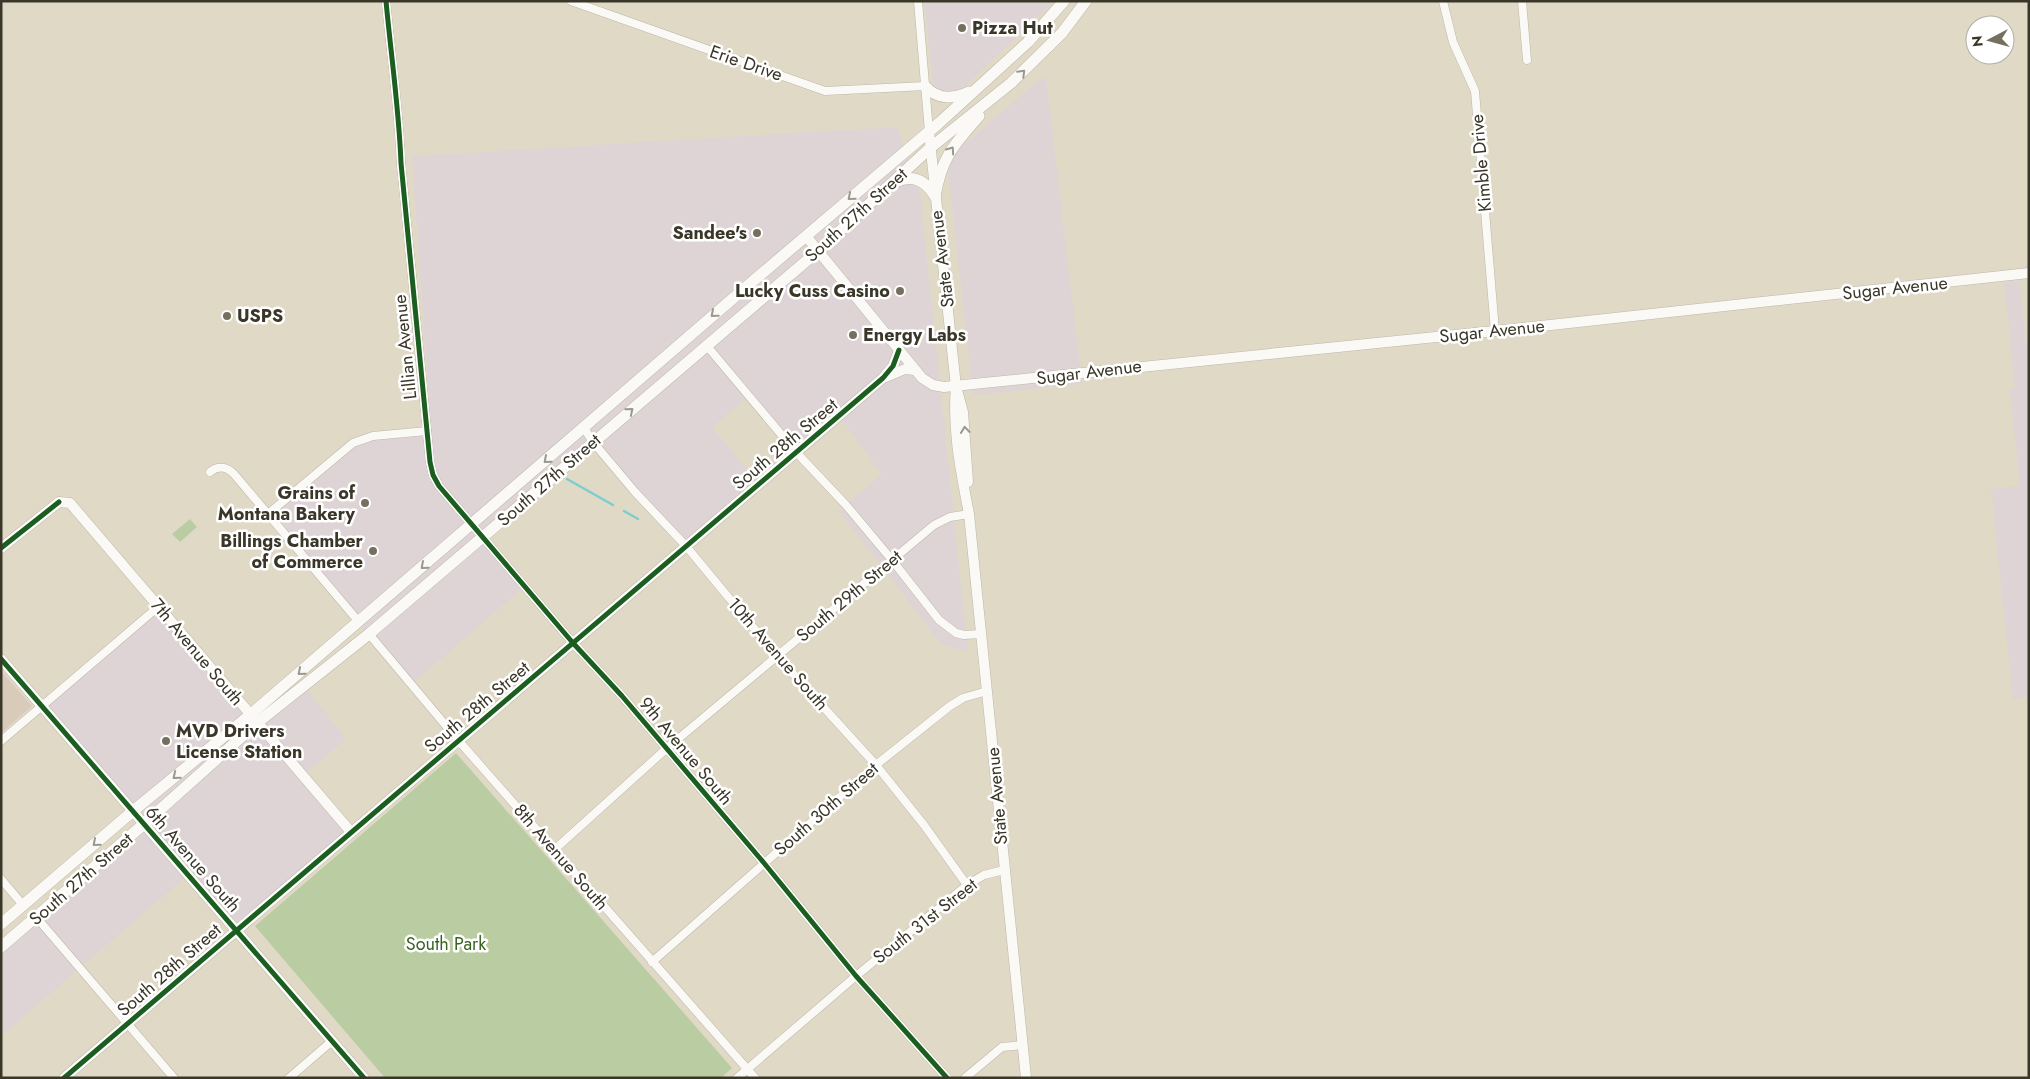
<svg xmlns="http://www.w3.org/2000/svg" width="2030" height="1079" viewBox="0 0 2030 1079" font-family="Jost,sans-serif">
<rect width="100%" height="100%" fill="#e0d9c6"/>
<g fill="#ded4d6">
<polygon points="924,1 1054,1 962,89 945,94 933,84"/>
<polygon points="1046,77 1082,384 973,395 948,169 957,151 1034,84"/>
<polygon points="897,127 920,193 968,652 941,644 839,511 882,474 839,416 796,452 748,397 712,427 758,484 686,546 593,443 483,537 525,586 411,685 268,514 352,441 374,434 431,427 412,156"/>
<polygon points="2019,278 2026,344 2029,345 2029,697 2013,699 1991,489 2020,486 2010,388 2015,387 2004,283"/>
<polygon points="158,607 257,723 303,685 346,739 303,776 351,832 236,930 188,875 1,1036 1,945 143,823 42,706"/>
</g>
<polygon fill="#d8cbba" points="1,671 32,706 1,733"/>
<g fill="#bacda2">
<polygon points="190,519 197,527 180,542 172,534"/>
<polygon points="456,753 732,1068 721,1078 385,1078 255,926"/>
</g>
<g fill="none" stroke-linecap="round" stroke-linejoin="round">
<g stroke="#7ccece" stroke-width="2.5">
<polyline points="567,479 613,505"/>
<polyline points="624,511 638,519"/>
</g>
<g stroke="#bcb7a8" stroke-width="9">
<g id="street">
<path d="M 386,1 C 391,55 399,109 401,163 L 427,431 L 430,462 L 433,475 L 439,486 L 573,643 L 622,696 L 764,863 L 856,976 L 947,1078"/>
<polyline points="571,1 825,91 925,86"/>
<polyline points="918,1 929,132"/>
<polyline points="1443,1 1453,42 1475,91 1495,331"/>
<polyline points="1522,1 1527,60"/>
<polyline points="707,346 796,452 846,505 892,560 939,620 956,633 964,635 981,634"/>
<polyline points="584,428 593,442 635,492 686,546 777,656 876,765 924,825 967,885"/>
<path d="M 210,472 C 218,465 227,467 234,474 L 359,622"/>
<polyline points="268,514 353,443 373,436 427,431"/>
<polyline points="369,634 458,740 755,1078"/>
<polyline points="1,741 158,607"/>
<polyline points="554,850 666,749 934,525 950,517 969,514"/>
<polyline points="1,879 23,905"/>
<polyline points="37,918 174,1078"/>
<polyline points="652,962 876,765 950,706 963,698 987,691"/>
<polyline points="289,1078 332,1041"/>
<polyline points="737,1078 856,976 967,885 984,875 1004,870"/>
<polyline points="965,1078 1002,1047 1022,1045"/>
</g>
</g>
<g stroke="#bcb7a8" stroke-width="11">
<g id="secondary">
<path d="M 929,132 L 956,387 C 952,430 961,472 969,514 L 1026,1078"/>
<polyline points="806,236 922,378 933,385 944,387 1495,331 2029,273"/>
<polyline points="886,377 905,369 915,370"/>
<polyline points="957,390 963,412 968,482"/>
<polyline points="1,548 59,502 70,503 351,832"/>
<polyline points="1,659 364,1078"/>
<polyline points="64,1078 883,378 893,366 899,350"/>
</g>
</g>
<g stroke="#bcb7a8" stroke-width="12">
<g id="primary">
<path d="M 925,86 C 937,100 954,99 969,92"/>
<path d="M 895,182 C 913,174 925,180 935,196"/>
<path d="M 935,196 C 942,156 954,145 979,116"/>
<polyline points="1,924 133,811 250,715 759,276 939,123 1028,42 1064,1"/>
<polyline points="1,947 144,824 257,723 369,634 818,251 930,148 1011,83 1062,33 1086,1"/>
</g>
</g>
<use href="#street" stroke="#faf9f6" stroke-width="8"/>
<use href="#secondary" stroke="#faf9f6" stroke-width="10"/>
<use href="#primary" stroke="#faf9f6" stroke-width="11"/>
<g stroke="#fff" stroke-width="8">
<g id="cycleway">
<path d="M 386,1 C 391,55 399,109 401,163 L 427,431 L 430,462 L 433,475 L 439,486 L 573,643 L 622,696 L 764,863 L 856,976 L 947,1078"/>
<polyline points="1,548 59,502"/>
<polyline points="1,659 364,1078"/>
<polyline points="64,1078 883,378 893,366 899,350"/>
</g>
</g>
<use href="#cycleway" stroke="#1b5e20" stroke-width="5"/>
</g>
<defs><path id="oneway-chevron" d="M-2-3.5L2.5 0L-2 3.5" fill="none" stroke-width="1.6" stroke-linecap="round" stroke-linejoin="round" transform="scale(1.25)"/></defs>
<g stroke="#9a988f">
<use href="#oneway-chevron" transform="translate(1022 73) rotate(-45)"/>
<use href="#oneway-chevron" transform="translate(951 150) rotate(-55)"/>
<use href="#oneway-chevron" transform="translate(851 197) rotate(140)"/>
<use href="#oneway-chevron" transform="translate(714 314) rotate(139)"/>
<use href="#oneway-chevron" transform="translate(630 411) rotate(-40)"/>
<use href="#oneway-chevron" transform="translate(965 430) rotate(-96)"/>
<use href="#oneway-chevron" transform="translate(547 460) rotate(139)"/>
<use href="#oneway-chevron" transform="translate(424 566) rotate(139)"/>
<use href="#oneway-chevron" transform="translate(301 672) rotate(139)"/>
<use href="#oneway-chevron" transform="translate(176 776) rotate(141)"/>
<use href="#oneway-chevron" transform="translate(96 843) rotate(139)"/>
</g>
<g fill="#746f5f" stroke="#fff" stroke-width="2">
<circle cx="962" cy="28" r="5"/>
<circle cx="757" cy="233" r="5"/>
<circle cx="900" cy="291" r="5"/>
<circle cx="227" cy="316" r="5"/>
<circle cx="853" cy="335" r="5"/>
<circle cx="365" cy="503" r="5"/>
<circle cx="373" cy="551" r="5"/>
<circle cx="166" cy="741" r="5"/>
</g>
<g text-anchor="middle" stroke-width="5" stroke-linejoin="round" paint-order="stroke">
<g font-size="18" font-weight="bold" fill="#3a3628" stroke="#fff" text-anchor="start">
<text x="972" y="34">Pizza Hut</text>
<text x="747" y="239" text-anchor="end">Sandee's</text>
<text x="890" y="297" text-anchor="end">Lucky Cuss Casino</text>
<text x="237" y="322">USPS</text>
<text x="863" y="341">Energy Labs</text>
<text x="355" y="499" text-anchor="end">Grains of<tspan x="355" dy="21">Montana Bakery</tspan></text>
<text x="363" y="547" text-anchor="end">Billings Chamber<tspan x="363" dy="21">of Commerce</tspan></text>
<text x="176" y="737">MVD Drivers<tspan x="176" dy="21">License Station</tspan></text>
</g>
<g font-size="18" fill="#3a3628" stroke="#fff">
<text transform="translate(746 63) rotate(19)" y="6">Erie Drive</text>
<text transform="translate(1481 163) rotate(-95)" y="6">Kimble Drive</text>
<text transform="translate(856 215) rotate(-42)" y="6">South 27th Street</text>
<text transform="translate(942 259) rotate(-97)" y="6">State Avenue</text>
<text transform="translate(1895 288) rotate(-6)" y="6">Sugar Avenue</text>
<text transform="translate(1492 331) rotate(-6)" y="6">Sugar Avenue</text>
<text transform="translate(405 347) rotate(-96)" y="6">Lillian Avenue</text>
<text transform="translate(1089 372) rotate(-7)" y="6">Sugar Avenue</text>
<text transform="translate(785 444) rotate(-40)" y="6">South 28th Street</text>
<text transform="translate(549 480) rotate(-41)" y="6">South 27th Street</text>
<text transform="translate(849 596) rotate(-40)" y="6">South 29th Street</text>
<text transform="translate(197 652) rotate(50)" y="6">7th Avenue South</text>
<text transform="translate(778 654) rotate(49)" y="6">10th Avenue South</text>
<text transform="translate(477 707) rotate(-40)" y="6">South 28th Street</text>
<text transform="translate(686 751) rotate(50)" y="6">9th Avenue South</text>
<text transform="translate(997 796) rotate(-95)" y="6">State Avenue</text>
<text transform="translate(826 809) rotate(-41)" y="6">South 30th Street</text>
<text transform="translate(561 857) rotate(49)" y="6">8th Avenue South</text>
<text transform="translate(193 859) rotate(49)" y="6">6th Avenue South</text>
<text transform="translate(81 879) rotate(-41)" y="6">South 27th Street</text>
<text transform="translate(925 921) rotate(-38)" y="6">South 31st Street</text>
<text transform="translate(169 970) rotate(-41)" y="6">South 28th Street</text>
</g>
<g font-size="18" fill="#38631e" stroke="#fff">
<text x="446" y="950">South Park</text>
</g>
</g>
<rect width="2030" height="1079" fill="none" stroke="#3a3628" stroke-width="5"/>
<g transform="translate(1990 40) rotate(264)"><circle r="24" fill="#ffffff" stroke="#b0afa9"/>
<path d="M0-4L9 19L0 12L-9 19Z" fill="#746f5f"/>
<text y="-8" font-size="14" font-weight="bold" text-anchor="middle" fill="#3a3628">N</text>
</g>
</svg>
